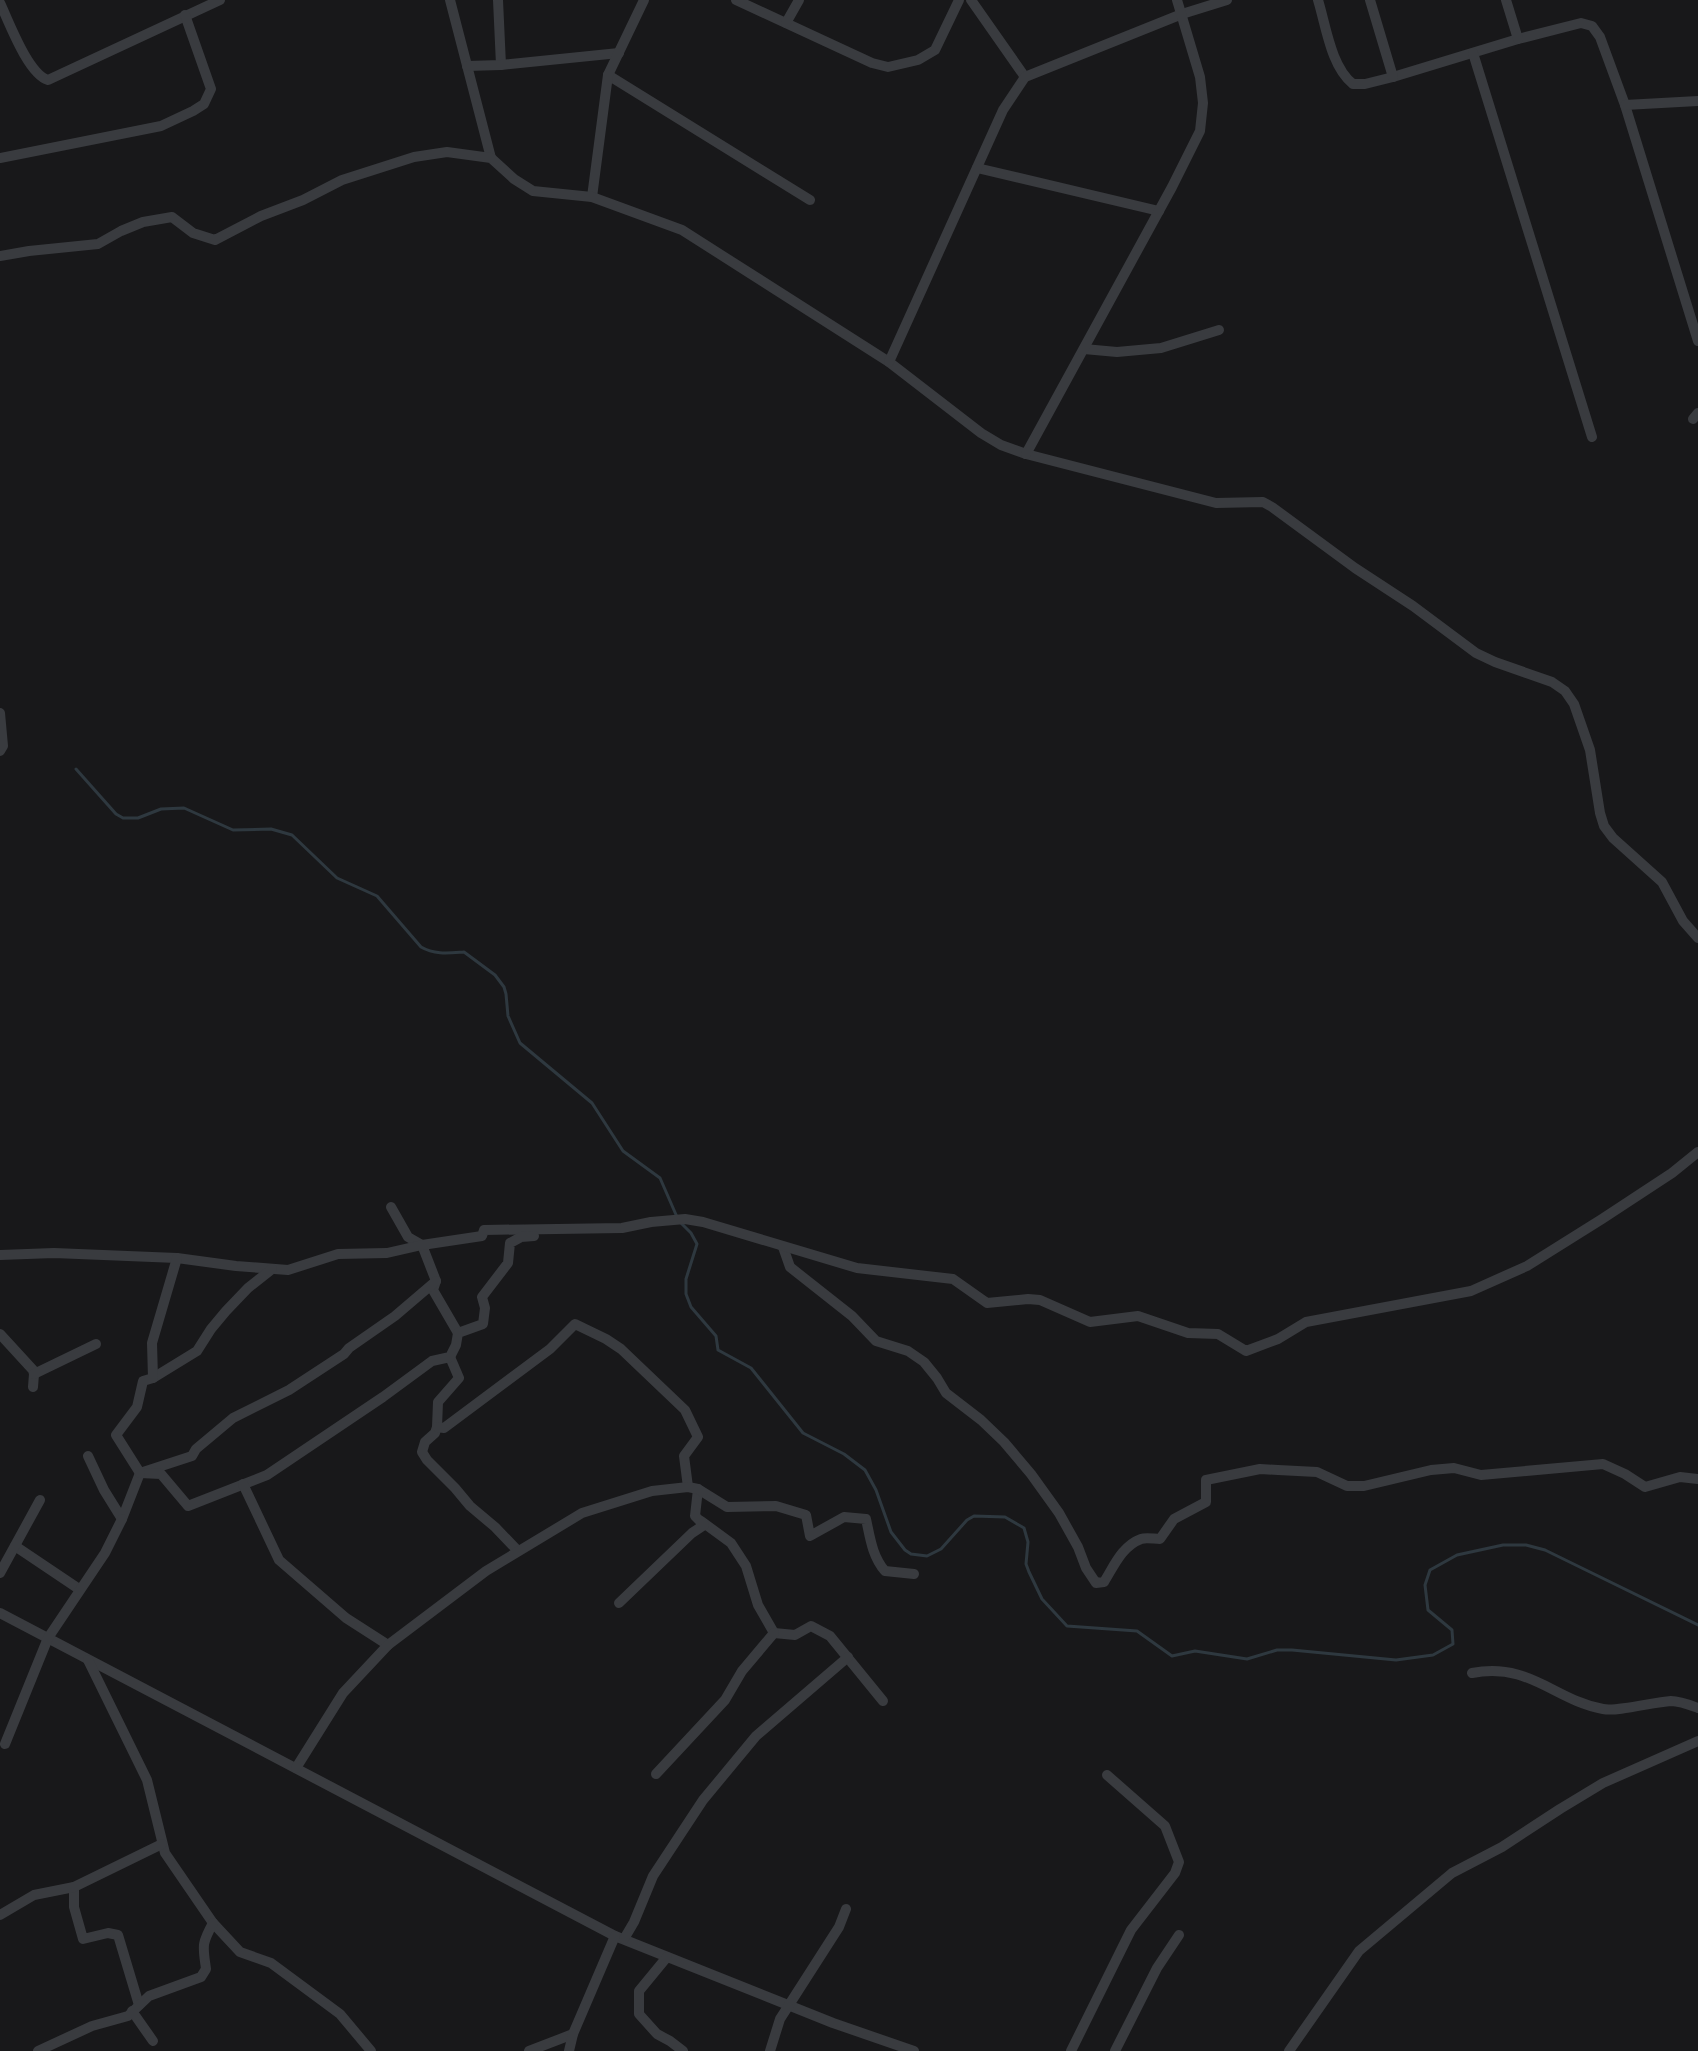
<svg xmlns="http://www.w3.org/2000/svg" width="1698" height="2051" viewBox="0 0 1698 2051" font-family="Inter,sans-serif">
<rect width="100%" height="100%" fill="#18181a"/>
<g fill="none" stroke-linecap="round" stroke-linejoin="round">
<g stroke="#2e383f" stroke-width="3">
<path d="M 76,769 L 116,814 L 123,818 L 138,818 L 161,809 L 184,808 L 233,830 L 271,829 L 292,835 L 337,878 L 377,896 L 421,947 C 435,955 449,953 464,952 L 495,975 L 504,987 L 506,994 L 508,1016 L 520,1043 L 592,1103 L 623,1151 L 660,1178 L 677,1217"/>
<polyline points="680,1222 691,1233 697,1244 686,1279 686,1294 691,1307 716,1336 718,1350 751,1368 803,1433 844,1454 865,1470 876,1490 891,1532 905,1550 911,1554 927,1556 941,1549 967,1520 974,1516 1005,1517 1024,1528 1028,1542 1026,1564 1029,1572 1042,1599 1067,1626 1137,1631 1172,1656 1195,1651 1247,1659 1277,1650 1292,1650 1396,1660 1433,1655 1453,1644 1452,1630 1428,1610 1425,1585 1430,1570 1457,1555 1503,1545 1526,1545 1545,1550 1698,1625"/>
</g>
<g stroke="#393b3f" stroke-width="10">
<polyline points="450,0 491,158"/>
<polyline points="498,0 501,65"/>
<polyline points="736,0 872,63 888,67 918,60 935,50 959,0"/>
<polyline points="971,0 1025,77"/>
<path d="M 1318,0 C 1326,26 1331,67 1353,84 L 1365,84 L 1393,77 L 1518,39 L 1581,23 L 1592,26 L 1600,37 L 1625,105 L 1698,341"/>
<polyline points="1370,0 1393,77"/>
<polyline points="1506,0 1518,39"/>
<path d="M 0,3 C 9,22 28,74 48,80 L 220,0"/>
<polyline points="786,23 799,0"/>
<polyline points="1473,53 1592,437"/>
<polyline points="467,66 501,65 619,53"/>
<polyline points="608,75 810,200"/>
<polyline points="1625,105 1698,101"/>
<polyline points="0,158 161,126 193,111 204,104 211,89 185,15"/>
<polyline points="977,168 1159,211"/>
<polyline points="592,197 608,75 644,0"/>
<polyline points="0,256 29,251 98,244 121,231 143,222 172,217 193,233 215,240 261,216 303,200 342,180 414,157 447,152 491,158 514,179 533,191 592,197 682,230 889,362 981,433 1001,445 1026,454 1216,503 1263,502 1272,507 1355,568 1413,606 1476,653 1495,662 1552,682 1565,691 1574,704 1590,750 1600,813 1604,826 1613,838 1662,882 1683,921 1698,938"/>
<polyline points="1084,349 1117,352 1161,348 1219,330"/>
<polyline points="889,362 1003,110 1025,77 1182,14 1227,0"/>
<polyline points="1693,419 1698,413"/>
<polyline points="1026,454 1172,187 1200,131 1203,103 1200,77 1177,0"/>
<polyline points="0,713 3,746 0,751"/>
<polyline points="391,1207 408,1237 422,1245 436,1281 433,1290 458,1333"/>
<path d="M 783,1247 L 790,1267 L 852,1316 L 876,1341 L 908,1351 L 924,1362 L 937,1378 L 946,1393 L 981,1420 L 1004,1442 L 1031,1474 L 1059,1513 L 1078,1547 L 1086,1568 L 1096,1583 L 1104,1582 C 1114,1566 1122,1546 1141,1539 C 1146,1537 1154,1539 1160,1539 L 1174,1519 L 1206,1502 L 1206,1480 L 1260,1469 L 1278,1470 L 1317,1472 L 1347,1486 L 1364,1486 L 1431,1470 L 1454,1468 L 1481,1475 L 1603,1464 L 1625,1474 L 1645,1487 L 1680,1477 L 1698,1479"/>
<polyline points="0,1255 54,1253 177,1258 236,1266 288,1270 338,1254 387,1253 422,1245 482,1236 484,1230 622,1228 651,1222 685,1219 703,1222 857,1268 953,1279 987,1303 1028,1299 1040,1300 1090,1322 1138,1316 1188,1333 1218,1334 1246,1351 1278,1339 1306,1322 1471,1291 1527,1266 1602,1219 1672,1173 1698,1152"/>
<polyline points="0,1334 33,1370 34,1374 33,1387"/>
<polyline points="450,1357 459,1378 438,1402 437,1427 435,1433 425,1442 422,1452 427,1460 455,1488 470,1506 495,1527 518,1551"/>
<polyline points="34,1374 96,1344"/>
<polyline points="153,1378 197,1351 211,1329 226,1311 248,1288 272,1269"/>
<polyline points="437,1427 444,1428 550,1349 575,1324 606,1339 621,1349 685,1410 698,1437 684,1456 688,1487"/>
<polyline points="88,1456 104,1490 122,1519 140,1473 192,1456 196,1449 233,1418 289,1390 344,1354 349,1348 395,1316 436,1281"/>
<polyline points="140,1473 161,1474 188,1506 267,1475 383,1397 432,1361 450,1357 456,1345 458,1333 483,1324 485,1308 482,1297 508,1263 510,1243 521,1237 534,1236"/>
<polyline points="140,1473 116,1435 137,1407 143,1381 153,1378 152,1343 177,1258"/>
<polyline points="243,1484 279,1560 346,1618 388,1645"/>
<polyline points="701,1521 731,1543 746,1566 758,1605 774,1633"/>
<polyline points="15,1546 79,1589"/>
<polyline points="0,1573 40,1500"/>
<polyline points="619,1603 692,1533 704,1525 695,1516 698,1489"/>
<polyline points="0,1613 615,1936 833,2023 914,2051"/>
<polyline points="774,1633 795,1635 811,1626 830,1636 883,1701"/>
<polyline points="88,1660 147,1780 165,1853 213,1923 240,1952 271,1963 340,2014 371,2051"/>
<path d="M 1472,1673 C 1530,1662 1554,1700 1603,1709 C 1618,1712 1653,1702 1671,1701 C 1680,1701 1690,1705 1698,1708"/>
<polyline points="5,1744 48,1638 105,1553 122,1519"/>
<path d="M 296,1768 L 343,1693 L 388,1645 L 486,1571 L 582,1513 L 652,1491 L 688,1487 L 698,1489 L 727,1507 L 776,1506 L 806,1515 L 810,1536 L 844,1517 L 866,1519 C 870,1537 872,1556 885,1571 L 914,1574"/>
<polyline points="656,1774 725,1700 742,1671 774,1633"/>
<polyline points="74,1887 74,1907 83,1939 108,1933 118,1935 139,2005"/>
<polyline points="0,1915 34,1895 74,1887 162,1844"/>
<polyline points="624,1939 634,1922 653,1876 703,1800 756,1736 848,1657"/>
<polyline points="667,1957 639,1991 639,2014 657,2034 670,2041 683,2051"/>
<polyline points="132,2011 153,2041"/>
<path d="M 38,2051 L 92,2026 L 128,2016 L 149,1996 L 201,1977 L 206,1969 C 203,1946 201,1945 213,1923"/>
<polyline points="529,2051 573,2034"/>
<polyline points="569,2051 573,2034 615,1936"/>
<polyline points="770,2051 780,2019 839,1927 846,1909"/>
<polyline points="1071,2051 1131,1930 1175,1873 1179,1862 1165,1826 1107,1775"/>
<polyline points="1115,2051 1157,1968 1179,1935"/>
<polyline points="1289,2051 1359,1951 1452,1873 1502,1847 1560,1809 1603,1783 1698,1741"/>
</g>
</g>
</svg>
